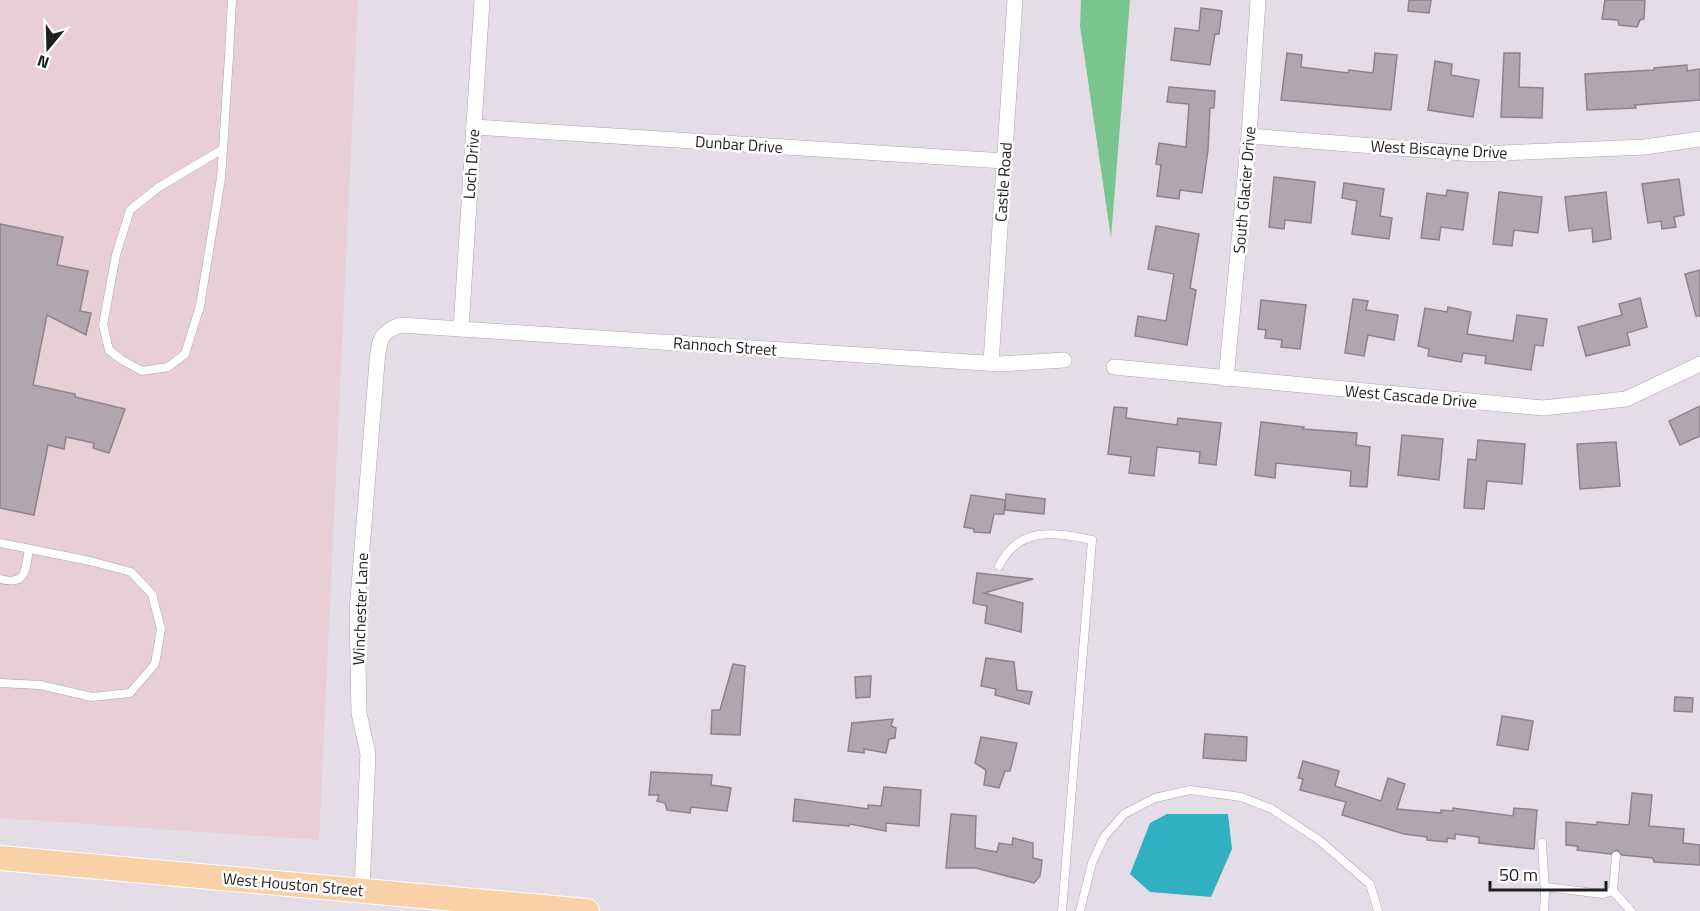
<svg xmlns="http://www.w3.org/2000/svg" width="1700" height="911" viewBox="0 0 1700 911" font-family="'Titillium Web',sans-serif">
<rect width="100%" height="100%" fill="#e4dce7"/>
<polygon fill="#e8ced5" points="0,0 358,0 319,840 0,818"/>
<polygon fill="#7ac58f" points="1081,0 1130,0 1111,238 1080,26"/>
<polygon fill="#30b0c1" points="1167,814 1228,814 1232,849 1211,897 1150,892 1130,874 1150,823"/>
<g fill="#b1a6ae" stroke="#8d828a" stroke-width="1.5">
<polygon points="1409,0 1431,0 1429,13 1408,11"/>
<polygon points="1605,0 1645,0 1644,19 1640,20 1637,27 1619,25 1618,20 1602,19"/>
<polygon points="1201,8 1222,11 1219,34 1215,34 1210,65 1171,60 1175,28 1199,31"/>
<polygon points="1287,53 1302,55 1301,67 1348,73 1349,70 1373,73 1375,53 1397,55 1391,110 1281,100"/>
<polygon points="1504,53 1520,53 1519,87 1543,88 1542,118 1501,117"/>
<polygon points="1435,61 1452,64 1451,75 1479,80 1473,117 1428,110"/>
<polygon points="1687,65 1687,71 1700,69 1700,100 1635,105 1636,108 1587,110 1585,74 1654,70 1654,68"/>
<polygon points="1169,87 1215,91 1214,108 1210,108 1208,150 1202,193 1180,190 1179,199 1157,196 1161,165 1156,164 1159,143 1186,147 1189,104 1167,102"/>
<polygon points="1274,177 1315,182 1311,223 1285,220 1284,229 1269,227"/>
<polygon points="1679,179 1684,215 1674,217 1676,227 1662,229 1661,221 1648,223 1642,184"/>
<polygon points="1344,183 1384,189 1380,216 1392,218 1389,239 1352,234 1357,201 1342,198"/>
<polygon points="1447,190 1468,193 1463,230 1441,227 1439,240 1421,238 1427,193 1446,196"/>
<polygon points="1499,192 1542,197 1538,233 1514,230 1512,246 1493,244"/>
<polygon points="1606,192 1611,239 1593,242 1592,228 1569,231 1565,197"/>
<polygon points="0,224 63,237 57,265 88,271 80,311 91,313 86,335 47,315 33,385 75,394 75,397 125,409 109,453 93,448 94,443 66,437 64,449 48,445 34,515 0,508"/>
<polygon points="1156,226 1199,234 1190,288 1196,290 1187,345 1135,336 1138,316 1166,321 1174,274 1148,269"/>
<polygon points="1700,270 1700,316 1696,316 1685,274"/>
<polygon points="1640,298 1647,327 1627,333 1630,345 1586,356 1578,327 1622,315 1619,304"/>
<polygon points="1353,299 1368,301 1366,310 1398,315 1394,340 1368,335 1364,356 1345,353"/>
<polygon points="1261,300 1306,305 1300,349 1281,347 1282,340 1265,338 1266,330 1258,329"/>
<polygon points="1448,307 1471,312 1467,334 1513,341 1517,315 1547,319 1543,346 1535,345 1531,370 1485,363 1486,356 1463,353 1461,362 1428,356 1429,349 1418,346 1425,308 1447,312"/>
<polygon points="1700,406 1700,436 1680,445 1669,421"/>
<polygon points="1114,407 1127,408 1126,418 1177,425 1178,418 1221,423 1216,465 1199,463 1200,452 1157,447 1154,476 1129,473 1131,457 1108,454"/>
<polygon points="1261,422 1304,427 1303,429 1357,433 1356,445 1370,447 1367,487 1350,486 1351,471 1276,463 1275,478 1255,475"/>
<polygon points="1402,435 1443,439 1439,480 1398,475"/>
<polygon points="1478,440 1525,444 1522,484 1487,481 1484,509 1464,508 1468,459 1476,460"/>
<polygon points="1616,442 1620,486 1580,489 1577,444"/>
<polygon points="1006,494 1045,499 1044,514 1005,510"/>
<polygon points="971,495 1005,500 1004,514 994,514 990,533 974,532 974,529 964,527"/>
<polygon points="977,573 1033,579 984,593 1023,603 1021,632 985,623 987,606 973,603"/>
<polygon points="986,658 1014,662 1017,690 1032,692 1029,704 995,695 996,689 981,686"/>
<polygon points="733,664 745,666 740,735 711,734 712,710 720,710"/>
<polygon points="871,676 870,697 856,698 855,677"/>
<polygon points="1675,697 1693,698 1692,712 1674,711"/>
<polygon points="1502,716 1533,721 1528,750 1497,745"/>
<polygon points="893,719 891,726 896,728 895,738 889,739 886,753 864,749 864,753 848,751 852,723"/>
<polygon points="1205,734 1247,737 1246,761 1203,758"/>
<polygon points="981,737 1017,743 1010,771 1005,771 999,788 984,785 986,770 975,763"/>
<polygon points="1303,761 1339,771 1335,786 1381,801 1388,778 1405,784 1397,809 1441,813 1441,810 1453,811 1453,808 1513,816 1514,808 1537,810 1534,849 1479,843 1479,837 1455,834 1455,839 1447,838 1447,842 1427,840 1427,837 1404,834 1342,815 1346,802 1300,790 1303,779 1298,778"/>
<polygon points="651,772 712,775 711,785 731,788 727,811 691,807 690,813 667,810 665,803 657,801 659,795 649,795"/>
<polygon points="884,787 921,790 919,826 886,823 886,831 850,824 849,826 793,821 795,799 868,809 868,805 881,806"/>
<polygon points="1632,793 1652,795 1649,826 1684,829 1683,843 1700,845 1700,865 1654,862 1653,858 1622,855 1617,850 1611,854 1577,850 1578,847 1576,846 1566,845 1566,822 1597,825 1597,822 1629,825"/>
<polygon points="951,814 976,816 975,848 997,852 999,843 1012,845 1013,838 1033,843 1033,858 1042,860 1040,876 1034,883 976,868 946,868"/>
</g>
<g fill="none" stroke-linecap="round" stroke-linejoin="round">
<g stroke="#ada5af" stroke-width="9">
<g id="service">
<polyline points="223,149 159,187 130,210 116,255 103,325 109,350 122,360 142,371 168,367 185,354 200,306 221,178 223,149 229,56 232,0"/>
<polyline points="0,543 90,561 131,572 152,594 161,629 155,664 130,693 92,697 40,685 0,683"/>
<path d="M 999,566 C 1019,526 1054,532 1092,540 L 1062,911"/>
<path d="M 0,579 C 27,586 25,570 29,549"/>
<polyline points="1542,843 1545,893 1544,911"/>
<polyline points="1616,856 1613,891 1631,911"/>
<polyline points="1545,887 1603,894 1613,891"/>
<polyline points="1080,911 1092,863 1104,837 1124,814 1155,798 1190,790 1241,797 1272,809 1319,840 1370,884 1378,911"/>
</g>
</g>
<g stroke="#ada5af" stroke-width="16">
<g id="minor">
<polyline points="474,127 1004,161"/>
<polyline points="1249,136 1475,154 1645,147 1700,139"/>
<polyline points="461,329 482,0"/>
<polyline points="991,363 1015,0"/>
<polyline points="1114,367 1543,408 1626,399 1700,364"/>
<polyline points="1226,379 1249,136 1258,0"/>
<path d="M 362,890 L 368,754 L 359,713 L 357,611 L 377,362 C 379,341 379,333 400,325 L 1000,364 L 1064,360"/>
</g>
</g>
<g stroke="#fff" stroke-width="26">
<polyline id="primary" points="0,858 587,911"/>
</g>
<use href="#service" stroke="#fff" stroke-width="8"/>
<use href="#minor" stroke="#fff" stroke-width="15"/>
<use href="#primary" stroke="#fad1a7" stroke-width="24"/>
</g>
<g text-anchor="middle" stroke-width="5" stroke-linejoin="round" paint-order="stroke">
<g font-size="16" fill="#211e22" stroke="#fff">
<text transform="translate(739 144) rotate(4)" y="6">Dunbar Drive</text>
<text transform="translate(1439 149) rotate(3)" y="6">West Biscayne Drive</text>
<text transform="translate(471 164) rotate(-86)" y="6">Loch Drive</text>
<text transform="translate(1003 182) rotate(-86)" y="6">Castle Road</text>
<text transform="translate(1244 190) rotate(-85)" y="6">South Glacier Drive</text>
<text transform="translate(725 346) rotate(4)" y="6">Rannoch Street</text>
<text transform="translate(1411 396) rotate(5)" y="6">West Cascade Drive</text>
<text transform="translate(360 609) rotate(-88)" y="6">Winchester Lane</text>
<text transform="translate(293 884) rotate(5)" y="6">West Houston Street</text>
</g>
</g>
<g transform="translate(48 48) rotate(199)" stroke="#ffffff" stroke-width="4.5" paint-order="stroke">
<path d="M0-4.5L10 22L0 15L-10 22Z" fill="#211e22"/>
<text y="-9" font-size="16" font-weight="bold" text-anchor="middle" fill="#211e22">N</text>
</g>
<path d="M1490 881v9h116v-9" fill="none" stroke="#211e22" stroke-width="3"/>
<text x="1499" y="881" font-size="18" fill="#211e22" stroke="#ffffff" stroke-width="4.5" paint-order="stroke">50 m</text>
</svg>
